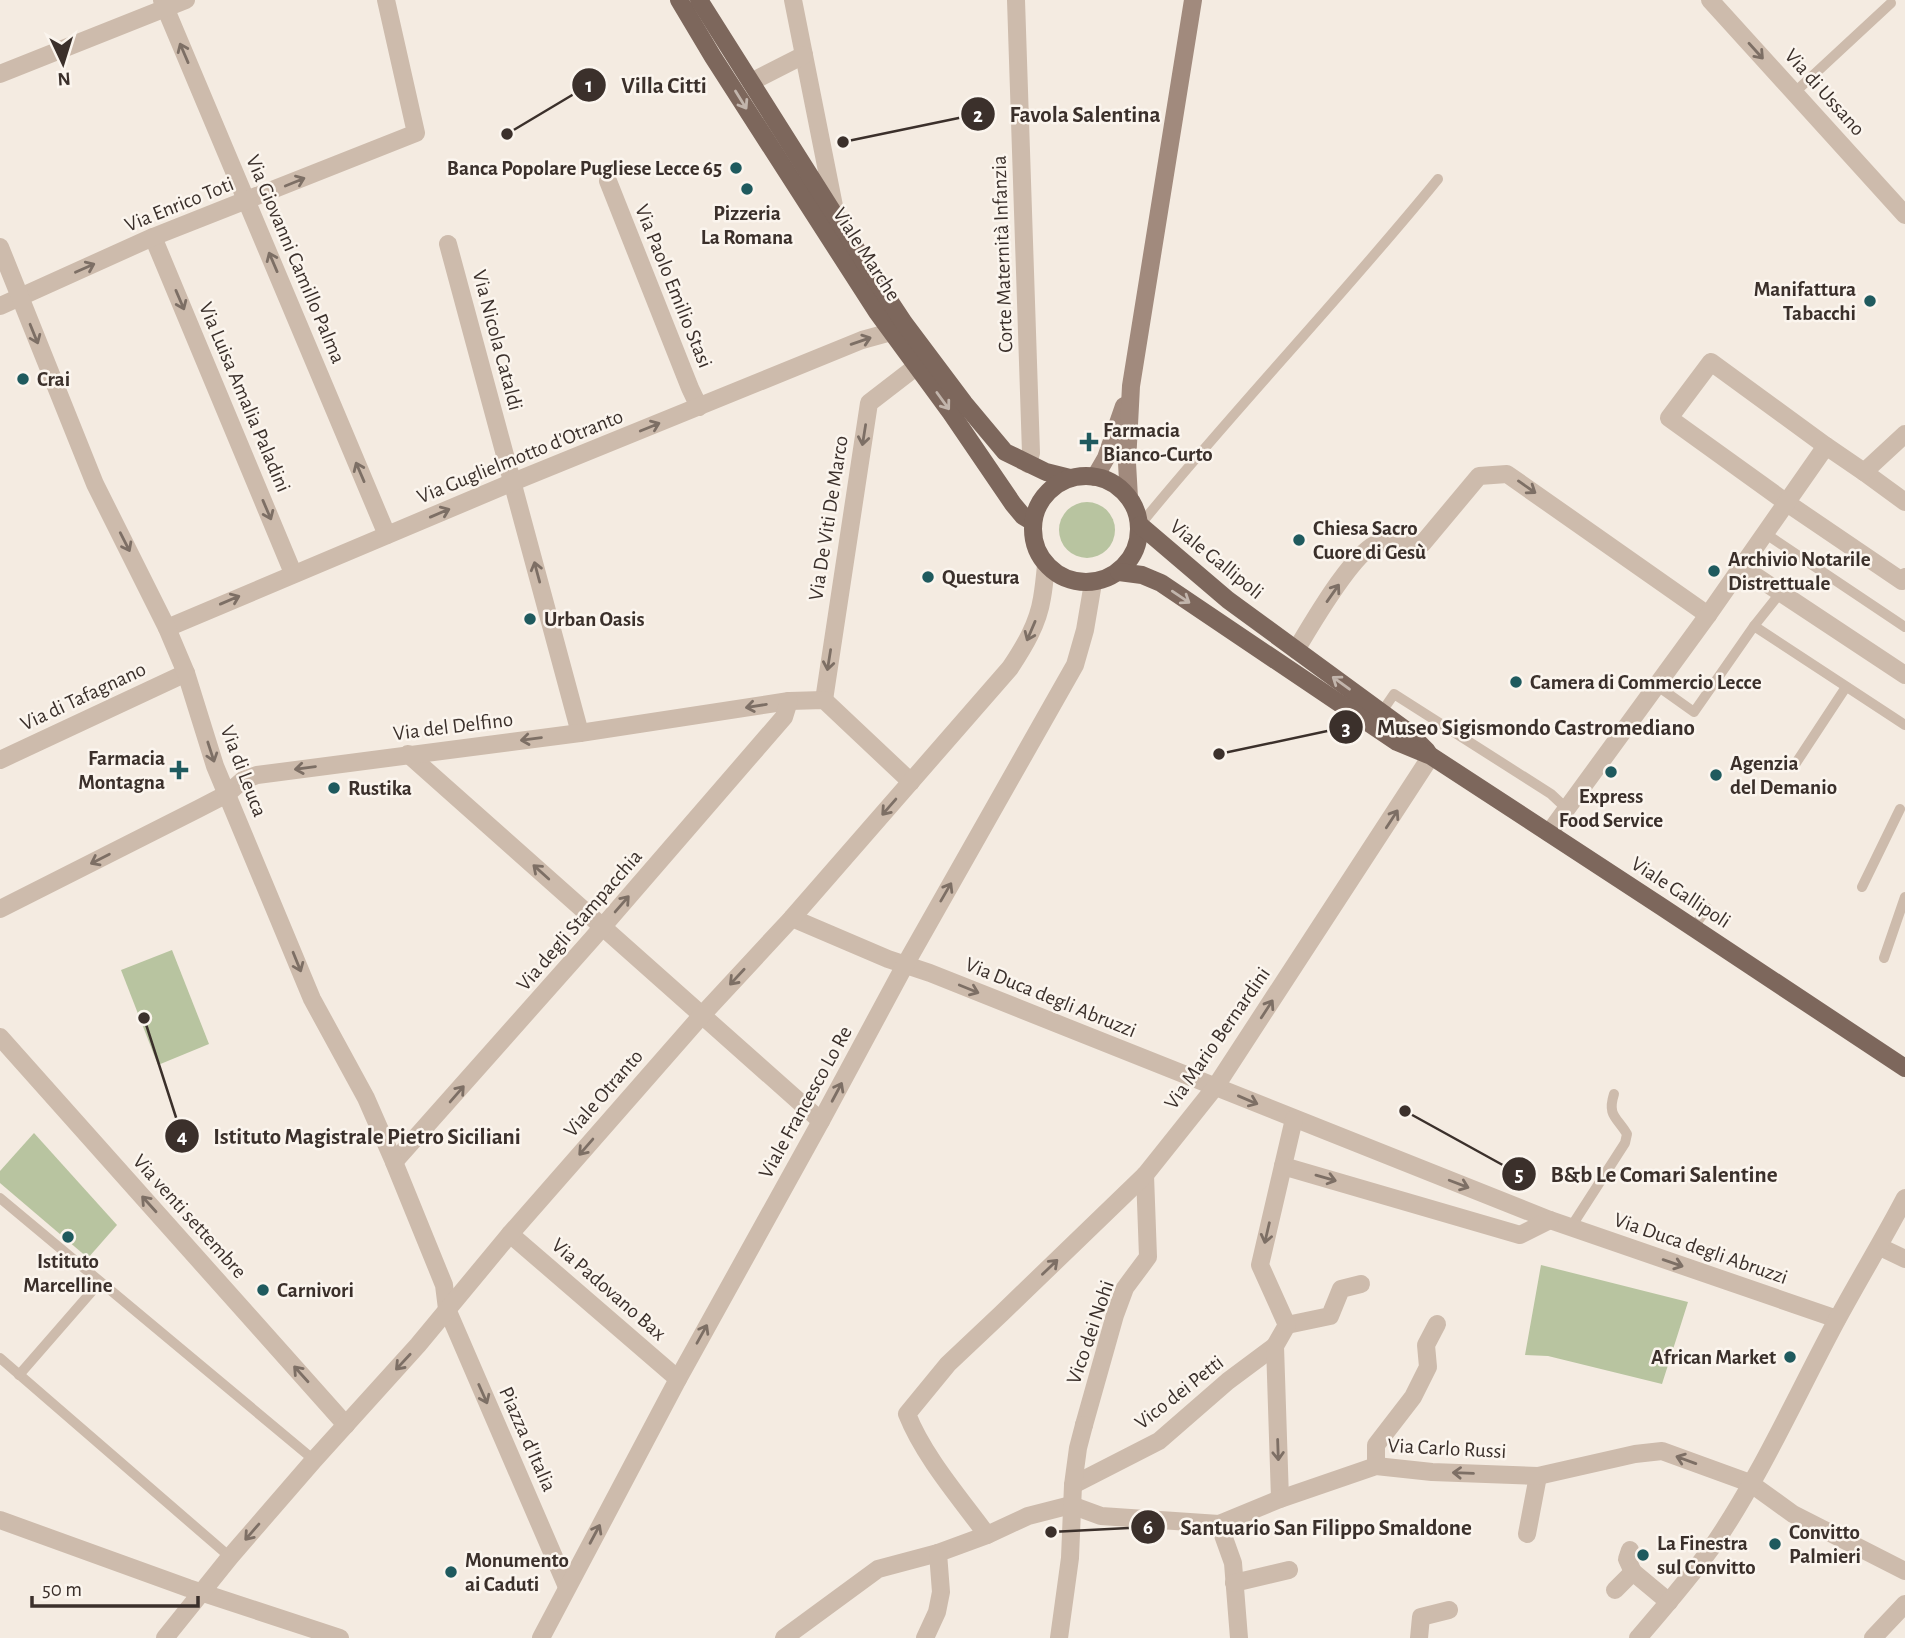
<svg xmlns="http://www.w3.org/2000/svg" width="1905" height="1638" viewBox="0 0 1905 1638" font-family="'Alegreya Sans',sans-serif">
<rect width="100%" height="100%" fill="#f4ebe1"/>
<g fill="#b8c4a0">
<circle cx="1087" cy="530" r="28"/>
<polygon points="172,950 209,1044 158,1065 121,970"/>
<polygon points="34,1133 117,1225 88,1258 0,1183 0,1171"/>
<polygon points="1541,1265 1688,1302 1662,1384 1548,1356 1525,1355"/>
</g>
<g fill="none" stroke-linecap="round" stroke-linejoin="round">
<g stroke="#cdbbac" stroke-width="10">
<polyline points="1794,93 1891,3"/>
<path d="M 1140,525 C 1236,407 1342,297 1438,179"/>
<polyline points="1766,534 1905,627"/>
<polyline points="1754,626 1781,592"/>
<polyline points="1656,685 1694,712 1754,626 1905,725"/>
<polyline points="1381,713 1394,694 1551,794 1566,808"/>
<polyline points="1794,766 1846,687"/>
<polyline points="1862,887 1900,809"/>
<polyline points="1694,927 1707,908"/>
<polyline points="1884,958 1905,897"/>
<polyline points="0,1198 314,1460"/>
<path d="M 1571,1227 L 1625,1143 L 1627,1134 C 1617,1117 1607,1116 1614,1094"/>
<polyline points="0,1358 230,1557"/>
<polyline points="19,1375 100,1282"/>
</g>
<g stroke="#cdbbac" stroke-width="18">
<polyline points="1084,1425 1115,1315 1125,1288 1148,1257 1145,1175"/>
<polyline points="784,1638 878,1569 938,1553"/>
</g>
<g stroke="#cdbbac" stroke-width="18">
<polyline points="162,0 387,535"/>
<polyline points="793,0 836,216"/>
<polyline points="1016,0 1031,453 1028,464"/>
<polyline points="1710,0 1905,215"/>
<polyline points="0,74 186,0"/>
<polyline points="751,82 804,55"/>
<polyline points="608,181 690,388 699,407"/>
<polyline points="153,237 293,573"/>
<polyline points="448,244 580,733"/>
<polyline points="0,306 153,237 416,133 386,0"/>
<polyline points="1826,446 1711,362 1669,418 1787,503 1902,581 1905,577"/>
<polyline points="1864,472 1905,502"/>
<polyline points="1742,567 1905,675"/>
<polyline points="167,628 513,482 862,340 891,332"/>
<path d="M 1296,650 C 1310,627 1354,549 1379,543 C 1393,541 1409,543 1423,543 L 1479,476 L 1507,474 L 1708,615"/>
<polyline points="824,700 869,403 917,366"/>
<polyline points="408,754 821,1121"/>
<polyline points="0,760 186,673"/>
<polyline points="1549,833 1708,615 1826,446 1864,472 1905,434"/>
<polyline points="0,909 198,809 227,794 243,780 257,775 580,733 789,701 824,700 911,782"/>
<polyline points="792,918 888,959 930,973 1550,1220 1837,1319"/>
<polyline points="0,1037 346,1425"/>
<polyline points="1294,1119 1283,1166 1520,1235 1550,1220"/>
<polyline points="394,1162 592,939 784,717 789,701"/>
<polyline points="510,1234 678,1379"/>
<polyline points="1880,1247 1905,1259"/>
<polyline points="1287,1325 1330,1316 1341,1289 1361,1284"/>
<polyline points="1376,1466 1376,1445 1413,1397 1428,1367 1426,1345 1437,1324"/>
<polyline points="1073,1485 1159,1441 1228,1381 1275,1346"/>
<polyline points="1280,1499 1275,1346 1287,1325 1260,1265 1283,1166"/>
<polyline points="1219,1524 1233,1563 1239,1638"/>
<polyline points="1527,1534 1538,1476"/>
<path d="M 987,1535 C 960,1498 924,1457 907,1414 L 948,1364 L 1001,1314 L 1145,1175 L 1216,1086 L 1431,756"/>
<polyline points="1630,1550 1627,1559 1633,1572"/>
<polyline points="1234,1583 1289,1570"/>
<polyline points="1615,1590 1633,1572 1669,1602"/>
<polyline points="925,1638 937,1612 941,1592 938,1553 987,1535 1028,1516 1071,1505 1101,1516 1219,1524 1280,1499 1376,1466 1432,1472 1538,1476 1635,1454 1662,1451 1750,1483 1793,1514 1905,1571"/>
<polyline points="1059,1638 1070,1558 1073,1485 1078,1448 1084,1425"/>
<polyline points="1419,1638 1421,1617 1449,1610"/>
<path d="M 1638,1638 C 1663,1609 1689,1579 1712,1547 C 1757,1482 1793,1403 1830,1333 C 1854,1287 1881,1244 1905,1198"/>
<polyline points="1873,1638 1905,1604"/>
</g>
<g stroke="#cdbbac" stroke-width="18">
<polyline points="0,247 95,484 167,628 186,673 215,766 312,999 366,1098 394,1162 444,1285 447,1309 567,1587"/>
<polyline points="0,1520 188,1588 340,1638"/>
<path d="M 165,1638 L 230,1557 L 314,1460 L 418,1345 L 510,1234 L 702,1015 L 792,918 L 1010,668 C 1024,647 1038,624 1042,598 C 1044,587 1045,576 1046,565"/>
<polyline points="541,1638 678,1379 821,1121 905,965 1075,665 1085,630 1093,583"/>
</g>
<g stroke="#a18a7d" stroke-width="18">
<polyline points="1095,477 1106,458 1124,406"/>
<polyline points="1129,498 1127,463 1131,386 1193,0"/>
</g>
<g stroke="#7d675c" stroke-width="18">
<polyline points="679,0 713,57 877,312 951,413 1013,504 1023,516 1033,522"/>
<polyline points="699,0 877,282 904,323 964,403 1005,452 1046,472 1070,478"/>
<circle cx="1086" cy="529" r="53"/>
<polyline points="1140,525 1228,600 1407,731 1427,751"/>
<polyline points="1119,572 1142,575 1161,583 1397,742 1431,756 1662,907 1905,1068"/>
</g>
</g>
<defs><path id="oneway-shaft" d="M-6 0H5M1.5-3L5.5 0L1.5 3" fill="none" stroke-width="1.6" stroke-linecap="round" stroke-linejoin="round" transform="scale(1.75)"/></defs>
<g stroke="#7d6f65">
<use href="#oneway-shaft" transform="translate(1756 51) rotate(48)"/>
<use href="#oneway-shaft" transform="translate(184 53) rotate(-113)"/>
<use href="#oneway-shaft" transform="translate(295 182) rotate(-22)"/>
<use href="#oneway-shaft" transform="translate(273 262) rotate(-113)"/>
<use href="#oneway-shaft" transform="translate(85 268) rotate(-24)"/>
<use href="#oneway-shaft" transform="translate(180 300) rotate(67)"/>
<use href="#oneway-shaft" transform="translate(34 334) rotate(68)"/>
<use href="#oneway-shaft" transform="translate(861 341) rotate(-19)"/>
<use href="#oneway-shaft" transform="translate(650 427) rotate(-22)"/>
<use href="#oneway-shaft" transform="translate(864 435) rotate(99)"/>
<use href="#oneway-shaft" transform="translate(360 472) rotate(-113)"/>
<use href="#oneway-shaft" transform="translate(1527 487) rotate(35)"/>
<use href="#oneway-shaft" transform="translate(267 510) rotate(67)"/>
<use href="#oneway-shaft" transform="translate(440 513) rotate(-23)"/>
<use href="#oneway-shaft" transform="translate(125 542) rotate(63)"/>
<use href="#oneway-shaft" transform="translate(537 572) rotate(-105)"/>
<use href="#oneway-shaft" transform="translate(1333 593) rotate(-55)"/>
<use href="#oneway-shaft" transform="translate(230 600) rotate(-23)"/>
<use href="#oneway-shaft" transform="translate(1031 631) rotate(113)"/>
<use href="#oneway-shaft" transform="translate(829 660) rotate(99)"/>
<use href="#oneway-shaft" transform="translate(756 706) rotate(171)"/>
<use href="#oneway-shaft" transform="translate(531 739) rotate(173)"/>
<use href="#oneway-shaft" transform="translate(211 752) rotate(72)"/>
<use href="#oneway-shaft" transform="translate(305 768) rotate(172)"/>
<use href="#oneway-shaft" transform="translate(889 807) rotate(131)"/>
<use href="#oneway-shaft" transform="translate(1392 819) rotate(-57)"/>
<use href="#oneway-shaft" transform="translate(100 859) rotate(153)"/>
<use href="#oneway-shaft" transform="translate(541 872) rotate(-138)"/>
<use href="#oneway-shaft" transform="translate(946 892) rotate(-60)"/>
<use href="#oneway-shaft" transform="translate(622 904) rotate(-49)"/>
<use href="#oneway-shaft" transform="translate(297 962) rotate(68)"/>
<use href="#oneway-shaft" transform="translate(737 977) rotate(133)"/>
<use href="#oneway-shaft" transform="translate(969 989) rotate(22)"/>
<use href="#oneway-shaft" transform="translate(1267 1009) rotate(-57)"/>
<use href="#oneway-shaft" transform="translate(837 1092) rotate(-62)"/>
<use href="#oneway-shaft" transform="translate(457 1094) rotate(-49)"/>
<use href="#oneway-shaft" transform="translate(1248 1100) rotate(23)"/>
<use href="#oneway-shaft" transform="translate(586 1147) rotate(131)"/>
<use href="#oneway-shaft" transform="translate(1326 1178) rotate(16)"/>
<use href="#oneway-shaft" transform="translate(1459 1184) rotate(21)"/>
<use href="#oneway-shaft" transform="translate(149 1204) rotate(-132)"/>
<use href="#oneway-shaft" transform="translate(1267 1233) rotate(103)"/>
<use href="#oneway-shaft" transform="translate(1673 1263) rotate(19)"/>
<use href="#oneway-shaft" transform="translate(1050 1267) rotate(-44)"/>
<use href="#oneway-shaft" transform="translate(702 1334) rotate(-61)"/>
<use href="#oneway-shaft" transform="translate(403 1362) rotate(133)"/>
<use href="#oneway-shaft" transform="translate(301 1374) rotate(-132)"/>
<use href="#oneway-shaft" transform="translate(483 1394) rotate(66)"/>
<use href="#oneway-shaft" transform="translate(1278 1450) rotate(88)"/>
<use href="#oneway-shaft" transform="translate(1686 1460) rotate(-160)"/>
<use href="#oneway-shaft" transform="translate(1463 1473) rotate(-178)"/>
<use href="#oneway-shaft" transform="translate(252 1532) rotate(131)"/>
<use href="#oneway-shaft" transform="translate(595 1534) rotate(-62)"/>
</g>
<g stroke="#c2b5ac">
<use href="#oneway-shaft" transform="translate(741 100) rotate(58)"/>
<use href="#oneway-shaft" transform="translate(943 401) rotate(54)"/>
<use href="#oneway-shaft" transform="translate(1181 597) rotate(34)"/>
<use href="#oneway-shaft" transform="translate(1341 683) rotate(-144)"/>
</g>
<g fill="#1f5a5e" stroke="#fbf5ee" stroke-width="2.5">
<circle cx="736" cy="168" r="7"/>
<circle cx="747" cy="189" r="7"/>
<circle cx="1870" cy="301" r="7"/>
<circle cx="23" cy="379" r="7"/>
<path d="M1085.5 431.5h7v7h7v7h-7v7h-7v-7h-7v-7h7z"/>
<circle cx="1299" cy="540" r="7"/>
<circle cx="1714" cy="571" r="7"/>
<circle cx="928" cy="577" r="7"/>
<circle cx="530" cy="619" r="7"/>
<circle cx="1516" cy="682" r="7"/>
<path d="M175.5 759.5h7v7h7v7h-7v7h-7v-7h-7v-7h7z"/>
<circle cx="1611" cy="772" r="7"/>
<circle cx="1716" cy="775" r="7"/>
<circle cx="334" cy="788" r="7"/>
<circle cx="68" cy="1237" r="7"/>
<circle cx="263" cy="1290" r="7"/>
<circle cx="1790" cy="1357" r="7"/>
<circle cx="1775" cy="1544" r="7"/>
<circle cx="1643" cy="1555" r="7"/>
<circle cx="451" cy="1572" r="7"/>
</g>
<g text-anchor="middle" stroke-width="5" stroke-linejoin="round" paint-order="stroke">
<g font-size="21" fill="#3b302b" stroke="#fbf5ee">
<text transform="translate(1825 92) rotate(48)" y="7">Via di Ussano</text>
<text transform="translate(179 204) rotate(-22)" y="7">Via Enrico Toti</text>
<text transform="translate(867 254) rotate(57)" y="7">Viale Marche</text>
<text transform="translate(1002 254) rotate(-92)" y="7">Corte Maternità Infanzia</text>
<text transform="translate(296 259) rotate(67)" y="7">Via Giovanni Camillo Palma</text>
<text transform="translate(674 286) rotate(68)" y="7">Via Paolo Emilio Stasi</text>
<text transform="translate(498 340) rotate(75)" y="7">Via Nicola Cataldi</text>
<text transform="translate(245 397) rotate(67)" y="7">Via Luisa Amalia Paladini</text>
<text transform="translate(520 456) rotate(-22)" y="7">Via Guglielmotto d'Otranto</text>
<text transform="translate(828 518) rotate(-81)" y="7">Via De Viti De Marco</text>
<text transform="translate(1217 559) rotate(39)" y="7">Viale Gallipoli</text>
<text transform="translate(83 696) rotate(-25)" y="7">Via di Tafagnano</text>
<text transform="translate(453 726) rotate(-7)" y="7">Via del Delfino</text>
<text transform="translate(244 771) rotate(69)" y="7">Via di Leuca</text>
<text transform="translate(1681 892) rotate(33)" y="7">Viale Gallipoli</text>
<text transform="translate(579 920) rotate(-49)" y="7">Via degli Stampacchia</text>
<text transform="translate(1051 997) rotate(22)" y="7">Via Duca degli Abruzzi</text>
<text transform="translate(1217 1038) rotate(-55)" y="7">Via Mario Bernardini</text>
<text transform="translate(603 1093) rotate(-49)" y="7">Viale Otranto</text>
<text transform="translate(805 1102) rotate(-61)" y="7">Viale Francesco Lo Re</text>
<text transform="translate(190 1216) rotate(48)" y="7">Via venti settembre</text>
<text transform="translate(1701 1248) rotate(19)" y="7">Via Duca degli Abruzzi</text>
<text transform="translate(609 1289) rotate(41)" y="7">Via Padovano Bax</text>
<text transform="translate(1090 1332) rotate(-71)" y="7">Vico dei Nohi</text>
<text transform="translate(1179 1392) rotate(-38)" y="7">Vico dei Petti</text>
<text transform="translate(528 1439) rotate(66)" y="7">Piazza d'Italia</text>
<text transform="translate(1447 1448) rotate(3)" y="7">Via Carlo Russi</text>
</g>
<g font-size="21" font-weight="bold" fill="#3b302b" stroke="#fbf5ee" text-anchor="start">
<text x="722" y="175" text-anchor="end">Banca Popolare Pugliese Lecce 65</text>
<text x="747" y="220" text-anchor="middle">Pizzeria<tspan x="747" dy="24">La Romana</tspan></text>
<text x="1856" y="296" text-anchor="end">Manifattura<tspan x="1856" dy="24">Tabacchi</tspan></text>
<text x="37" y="386">Crai</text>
<text x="1103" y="437">Farmacia<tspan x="1103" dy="24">Bianco-Curto</tspan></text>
<text x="1313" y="535">Chiesa Sacro<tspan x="1313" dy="24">Cuore di Gesù</tspan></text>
<text x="1728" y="566">Archivio Notarile<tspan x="1728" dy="24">Distrettuale</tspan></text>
<text x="942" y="584">Questura</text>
<text x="544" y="626">Urban Oasis</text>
<text x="1530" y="689">Camera di Commercio Lecce</text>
<text x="165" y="765" text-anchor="end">Farmacia<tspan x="165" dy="24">Montagna</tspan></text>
<text x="1730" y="770">Agenzia<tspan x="1730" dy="24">del Demanio</tspan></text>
<text x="348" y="795">Rustika</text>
<text x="1611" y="803" text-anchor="middle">Express<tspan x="1611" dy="24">Food Service</tspan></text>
<text x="68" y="1268" text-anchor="middle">Istituto<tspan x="68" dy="24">Marcelline</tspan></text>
<text x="277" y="1297">Carnivori</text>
<text x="1776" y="1364" text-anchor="end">African Market</text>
<text x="1789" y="1539">Convitto<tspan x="1789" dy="24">Palmieri</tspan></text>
<text x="1657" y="1550">La Finestra<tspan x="1657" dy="24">sul Convitto</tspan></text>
<text x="465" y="1567">Monumento<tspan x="465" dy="24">ai Caduti</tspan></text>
</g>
</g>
<path fill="none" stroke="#3b302b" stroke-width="2.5" d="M507 134L589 85M843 142L978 114M1219 754L1346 727M144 1018L182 1136M1405 1111L1519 1174M1051 1532L1148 1527"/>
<g fill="#3b302b" stroke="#fbf5ee" stroke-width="2.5">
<circle cx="507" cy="134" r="7"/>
<circle cx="843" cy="142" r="7"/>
<circle cx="1219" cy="754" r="7"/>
<circle cx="144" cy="1018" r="7"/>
<circle cx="1405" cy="1111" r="7"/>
<circle cx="1051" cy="1532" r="7"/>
<circle cx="589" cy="85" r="18"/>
<circle cx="978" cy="114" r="18"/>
<circle cx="1346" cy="727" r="18"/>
<circle cx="182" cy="1136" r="18"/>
<circle cx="1519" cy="1174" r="18"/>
<circle cx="1148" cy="1527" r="18"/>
</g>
<g font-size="21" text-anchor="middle" font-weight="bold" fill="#fff">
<text x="589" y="92">1</text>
<text x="978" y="122">2</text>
<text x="1346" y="735">3</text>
<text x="182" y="1143">4</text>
<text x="1519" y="1181">5</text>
<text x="1148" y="1534">6</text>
</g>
<g font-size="23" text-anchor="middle" font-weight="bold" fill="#3b302b" stroke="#fbf5ee" stroke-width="5" stroke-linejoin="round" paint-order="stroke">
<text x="664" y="93">Villa Citti</text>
<text x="1085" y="122">Favola Salentina</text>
<text x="1536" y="735">Museo Sigismondo Castromediano</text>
<text x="367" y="1144">Istituto Magistrale Pietro Siciliani</text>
<text x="1664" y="1182">B&amp;b Le Comari Salentine</text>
<text x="1326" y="1535">Santuario San Filippo Smaldone</text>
</g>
<g transform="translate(63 63) rotate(176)" stroke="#fbf5ee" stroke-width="5" paint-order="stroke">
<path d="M0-5L12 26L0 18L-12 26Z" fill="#3b302b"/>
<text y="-10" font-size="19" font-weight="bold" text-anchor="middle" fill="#3b302b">N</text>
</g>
<path d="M32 1596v10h166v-10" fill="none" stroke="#3b302b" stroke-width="3.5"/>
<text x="42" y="1596" font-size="21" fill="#3b302b" stroke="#fbf5ee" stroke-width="5" paint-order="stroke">50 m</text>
</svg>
